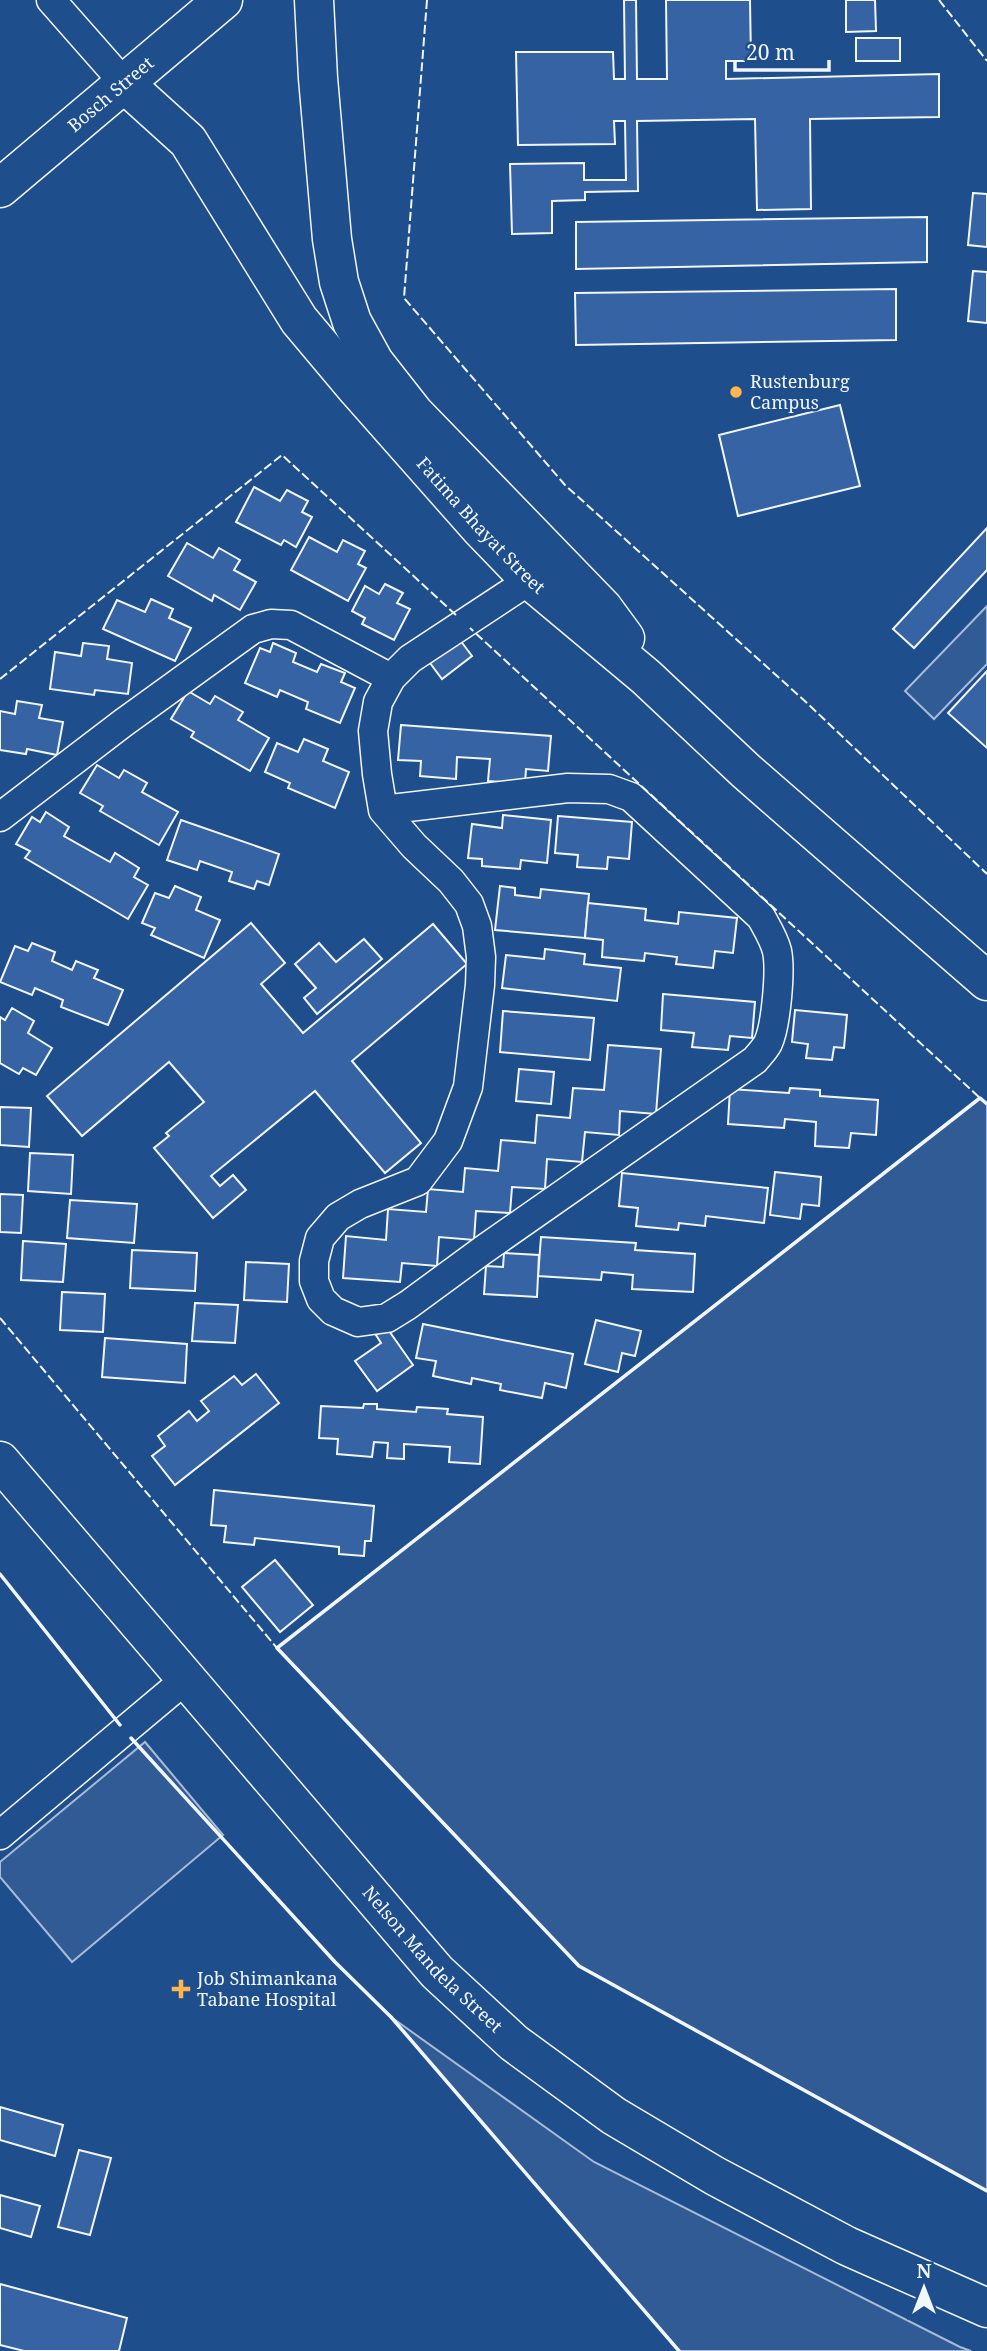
<svg xmlns="http://www.w3.org/2000/svg" width="987" height="2351" viewBox="0 0 987 2351" font-family="'Noto Serif',serif">
<rect width="100%" height="100%" fill="#1f4e8c"/>
<g fill="#305b95" stroke="#a8bbd7" stroke-width="2">
<polygon points="987,606 987,664 934,719 905,691"/>
<polygon points="980,1098 987,1104 987,2191 579,1966 277,1648"/>
<polygon points="145,1742 223,1835 72,1962 0,1877 0,1862"/>
<polygon points="391,2017 594,2162 960,2347 971,2351 679,2351"/>
</g>
<g fill="#3563a3" stroke="#f2f6ff" stroke-width="2">
<polygon points="624,0 636,0 637,79 667,79 666,0 750,0 751,61 726,61 726,79 939,74 939,117 810,119 811,209 757,210 755,119 637,121 638,191 585,192 585,200 552,201 552,233 512,234 510,164 584,163 584,180 626,180 625,121 614,121 615,144 518,145 516,52 613,52 614,79 625,79"/>
<polygon points="846,0 875,0 876,31 846,32"/>
<rect x="856" y="38" width="44" height="23"/>
<polygon points="973,193 987,194 987,247 968,245"/>
<polygon points="927,217 927,262 576,269 576,222"/>
<polygon points="973,271 987,272 987,323 968,321"/>
<polygon points="896,289 896,340 576,345 575,293"/>
<polygon points="840,405 860,486 738,516 719,435"/>
<polygon points="254,487 280,501 287,490 308,501 302,512 312,517 296,547 284,540 281,545 236,522"/>
<polygon points="987,528 987,570 914,648 893,629"/>
<polygon points="309,537 337,552 343,540 365,551 358,564 366,568 348,601 291,570"/>
<polygon points="187,543 213,558 219,548 240,560 234,570 256,582 240,610 214,595 212,601 168,576"/>
<polygon points="385,584 403,593 397,603 410,609 394,640 362,624 365,618 352,611 365,586 379,594"/>
<polygon points="151,599 173,609 169,618 191,628 175,661 103,629 117,600 145,612"/>
<polygon points="460,640 472,656 442,679 430,663"/>
<polygon points="83,643 109,646 107,659 132,663 128,694 95,690 94,695 50,689 55,652 81,656"/>
<polygon points="273,643 296,653 293,662 317,672 321,664 345,673 341,682 355,688 340,723 306,709 308,702 280,690 277,697 245,683 260,648 270,652"/>
<polygon points="987,671 987,748 948,713"/>
<polygon points="188,691 210,704 215,696 243,712 238,720 269,738 250,771 191,737 194,732 171,719"/>
<polygon points="17,701 42,705 39,718 63,722 57,755 27,749 26,754 0,750 0,711 15,714"/>
<polygon points="401,725 551,736 548,771 526,769 525,784 488,781 490,759 457,757 456,779 420,776 421,761 398,760"/>
<polygon points="304,739 328,749 323,761 349,772 335,808 288,788 290,783 265,772 277,743 298,752"/>
<polygon points="97,765 119,778 124,770 147,783 142,792 178,812 159,845 100,811 103,806 80,793"/>
<polygon points="46,812 69,827 64,836 110,862 115,853 139,868 134,877 148,885 128,919 25,858 30,851 16,844 32,817 40,822"/>
<polygon points="503,815 551,820 547,863 521,860 520,869 482,866 482,859 468,858 472,824 502,828"/>
<polygon points="558,816 632,822 629,859 608,857 607,869 577,867 578,855 555,853"/>
<polygon points="181,820 279,854 269,885 257,881 254,889 229,881 232,872 200,861 197,870 167,860"/>
<polygon points="175,886 201,897 196,910 220,920 204,958 151,935 155,928 142,923 155,893 169,898"/>
<polygon points="500,886 515,888 515,895 540,898 541,889 589,894 585,938 495,930"/>
<polygon points="588,903 646,909 645,920 678,924 679,912 737,918 733,953 715,951 713,968 676,964 677,957 645,953 644,961 602,957 603,940 585,938"/>
<polygon points="251,923 285,963 261,984 303,1033 433,924 467,964 352,1061 421,1143 385,1173 315,1091 211,1176 220,1186 233,1175 246,1190 213,1218 154,1148 169,1136 166,1133 204,1102 169,1062 82,1136 47,1096"/>
<polygon points="364,939 382,959 317,1014 304,998 316,988 295,964 319,943 336,962"/>
<polygon points="32,943 55,952 52,961 72,970 76,961 98,970 94,978 123,990 108,1025 61,1007 63,1000 35,988 32,995 0,982 15,946 28,951"/>
<polygon points="545,949 585,954 584,964 621,968 617,1001 502,988 506,955 544,959"/>
<polygon points="663,994 755,1002 752,1038 730,1036 728,1050 692,1047 694,1033 661,1030"/>
<polygon points="12,1008 34,1021 28,1033 52,1048 36,1075 23,1068 19,1074 0,1063 0,1017 5,1020"/>
<polygon points="795,1010 847,1015 844,1048 834,1047 832,1060 806,1058 808,1044 792,1042"/>
<polygon points="503,1011 594,1018 590,1060 500,1052"/>
<polygon points="608,1045 661,1049 656,1114 620,1111 619,1135 585,1132 582,1162 547,1159 545,1189 512,1187 510,1213 476,1211 474,1240 439,1237 437,1266 402,1263 400,1282 343,1278 346,1236 386,1240 388,1209 426,1212 428,1189 463,1192 465,1168 498,1171 501,1140 535,1143 537,1115 570,1118 573,1088 604,1090"/>
<polygon points="519,1069 554,1072 551,1104 516,1101"/>
<polygon points="790,1088 820,1090 820,1096 878,1100 876,1135 851,1133 849,1148 815,1146 816,1122 785,1119 784,1128 728,1124 730,1089 789,1093"/>
<polygon points="0,1107 31,1108 29,1147 0,1145"/>
<polygon points="30,1153 73,1155 71,1194 28,1191"/>
<polygon points="775,1172 821,1177 819,1206 802,1204 800,1219 770,1215"/>
<polygon points="622,1173 768,1188 764,1223 706,1216 705,1226 679,1223 678,1230 636,1226 638,1208 619,1206"/>
<polygon points="0,1194 23,1195 21,1233 0,1232"/>
<polygon points="70,1200 137,1204 134,1243 67,1238"/>
<polygon points="541,1237 636,1243 635,1250 695,1254 693,1292 632,1289 633,1275 602,1272 601,1280 538,1276"/>
<polygon points="23,1241 66,1244 63,1282 21,1280"/>
<polygon points="132,1250 197,1253 195,1291 130,1288"/>
<polygon points="504,1253 539,1255 537,1297 484,1294 486,1266 503,1267"/>
<polygon points="246,1262 289,1264 287,1302 244,1300"/>
<polygon points="62,1292 105,1294 103,1332 60,1330"/>
<polygon points="195,1303 238,1305 235,1343 192,1341"/>
<polygon points="596,1320 641,1331 635,1356 622,1353 618,1372 585,1364"/>
<polygon points="423,1324 573,1354 566,1388 545,1383 542,1398 500,1390 501,1384 472,1378 471,1384 433,1376 436,1361 416,1358"/>
<polygon points="387,1328 413,1365 377,1391 355,1361 381,1343 376,1335"/>
<polygon points="105,1338 187,1344 185,1383 102,1377"/>
<polygon points="256,1374 279,1403 175,1485 152,1456 165,1446 158,1436 189,1411 197,1421 209,1411 201,1401 234,1376 242,1385"/>
<polygon points="364,1404 377,1404 377,1409 416,1412 417,1407 448,1409 447,1414 483,1417 480,1464 449,1462 450,1447 404,1444 404,1459 387,1458 388,1443 374,1442 372,1457 337,1454 338,1439 319,1438 321,1406 363,1408"/>
<polygon points="214,1490 374,1506 371,1541 365,1541 364,1556 339,1554 339,1547 255,1538 254,1545 224,1542 226,1526 211,1525"/>
<polygon points="275,1560 313,1605 280,1632 242,1587"/>
<polygon points="0,2107 63,2125 55,2156 0,2140"/>
<polygon points="79,2150 111,2158 90,2235 58,2227"/>
<polygon points="0,2195 40,2206 31,2237 0,2228"/>
<polygon points="0,2284 127,2318 119,2351 24,2351 0,2345"/>
</g>
<g fill="none" stroke-linecap="round" stroke-linejoin="round">
<g stroke="#f2f6ff" stroke-width="31">
<g id="street">
<polyline points="51,0 125,84"/>
<path d="M 383,810 L 568,788 L 609,789 L 631,797 L 761,917 C 767,928 774,939 777,951 C 781,970 776,1026 768,1043 C 765,1049 759,1055 755,1060 L 483,1250 L 408,1305 L 387,1318 L 358,1322 L 333,1311 L 321,1299 L 314,1281 L 314,1261 L 320,1238 L 338,1217 L 360,1204 L 418,1181 L 448,1141 L 468,1087 L 480,985 L 481,957 L 477,926 L 469,904 L 451,881 L 414,846 L 383,810 L 377,774 L 373,731 L 378,702 L 391,678 L 410,659 L 530,580"/>
<polyline points="0,817 123,723 253,629 271,624 291,625 391,678"/>
<polyline points="0,1835 186,1679"/>
</g>
</g>
<g stroke="#f2f6ff" stroke-width="41">
<g id="secondary">
<polyline points="314,0 318,78 332,239 339,282 352,322 374,362 414,413 603,608 625,638"/>
<path id="s1" d="M 125,84 L 188,141 L 299,320 L 357,389 L 479,527 L 530,580 L 646,677 L 746,771 L 987,981"/>
<path id="s2" d="M 0,188 L 223,0"/>
<path id="s3" d="M 0,1461 L 437,1972 L 514,2043 L 614,2116 L 715,2176 L 847,2246 L 987,2308"/>
</g>
</g>
<use href="#street" stroke="#1f4e8c" stroke-width="28"/>
<use href="#secondary" stroke="#1f4e8c" stroke-width="38"/>
<g stroke="#f2f6ff" stroke-width="2" stroke-dasharray="9 3.5" stroke-linecap="butt">
<polyline points="427,0 404,298 565,485 807,703 987,874"/>
<polyline points="939,0 987,61"/>
<polyline points="0,679 282,455 457,616"/>
<polyline points="0,1318 277,1648 980,1098 470,628"/>
</g>
<g stroke="#f2f6ff" stroke-width="3.5">
<polyline points="987,1104 980,1098 277,1648 579,1966 987,2191"/>
<polyline points="0,1574 120,1725"/>
<polyline points="131,1738 335,1962 391,2017 679,2351"/>
</g>
</g>
<g fill="#ffb74d" stroke="#1f4e8c" stroke-width="2.5">
<circle cx="736" cy="392" r="7"/>
<path d="M177.5 1978.5h7v7h7v7h-7v7h-7v-7h-7v-7h7z"/>
</g>
<g text-anchor="middle" stroke-width="5" stroke-linejoin="round" paint-order="stroke">
<g font-size="18" fill="#f2f6ff" stroke="#1f4e8c">
<text dy="6" stroke="none"><textPath href="#s2" startOffset="145">Bosch Street</textPath></text>
<text dy="6" stroke="none"><textPath href="#s1" startOffset="570">Fatima Bhayat Street</textPath></text>
<text dy="6" stroke="none"><textPath href="#s3" startOffset="660">Nelson Mandela Street</textPath></text>
</g>
<g font-size="18" fill="#f2f6ff" stroke="#1f4e8c" text-anchor="start">
<text x="750" y="388">Rustenburg<tspan x="750" dy="21">Campus</tspan></text>
<text x="197" y="1985">Job Shimankana<tspan x="197" dy="21">Tabane Hospital</tspan></text>
</g>
</g>
<g transform="translate(924 2288)" stroke="#1f4e8c" stroke-width="5" paint-order="stroke">
<path d="M0-5L12 26L0 18L-12 26Z" fill="#f2f6ff"/>
<text y="-10" font-size="19" font-weight="bold" text-anchor="middle" fill="#f2f6ff">N</text>
</g>
<path d="M735 60v10h94v-10" fill="none" stroke="#f2f6ff" stroke-width="3.5"/>
<text x="746" y="60" font-size="21" fill="#f2f6ff" stroke="#1f4e8c" stroke-width="5" paint-order="stroke">20 m</text>
</svg>
